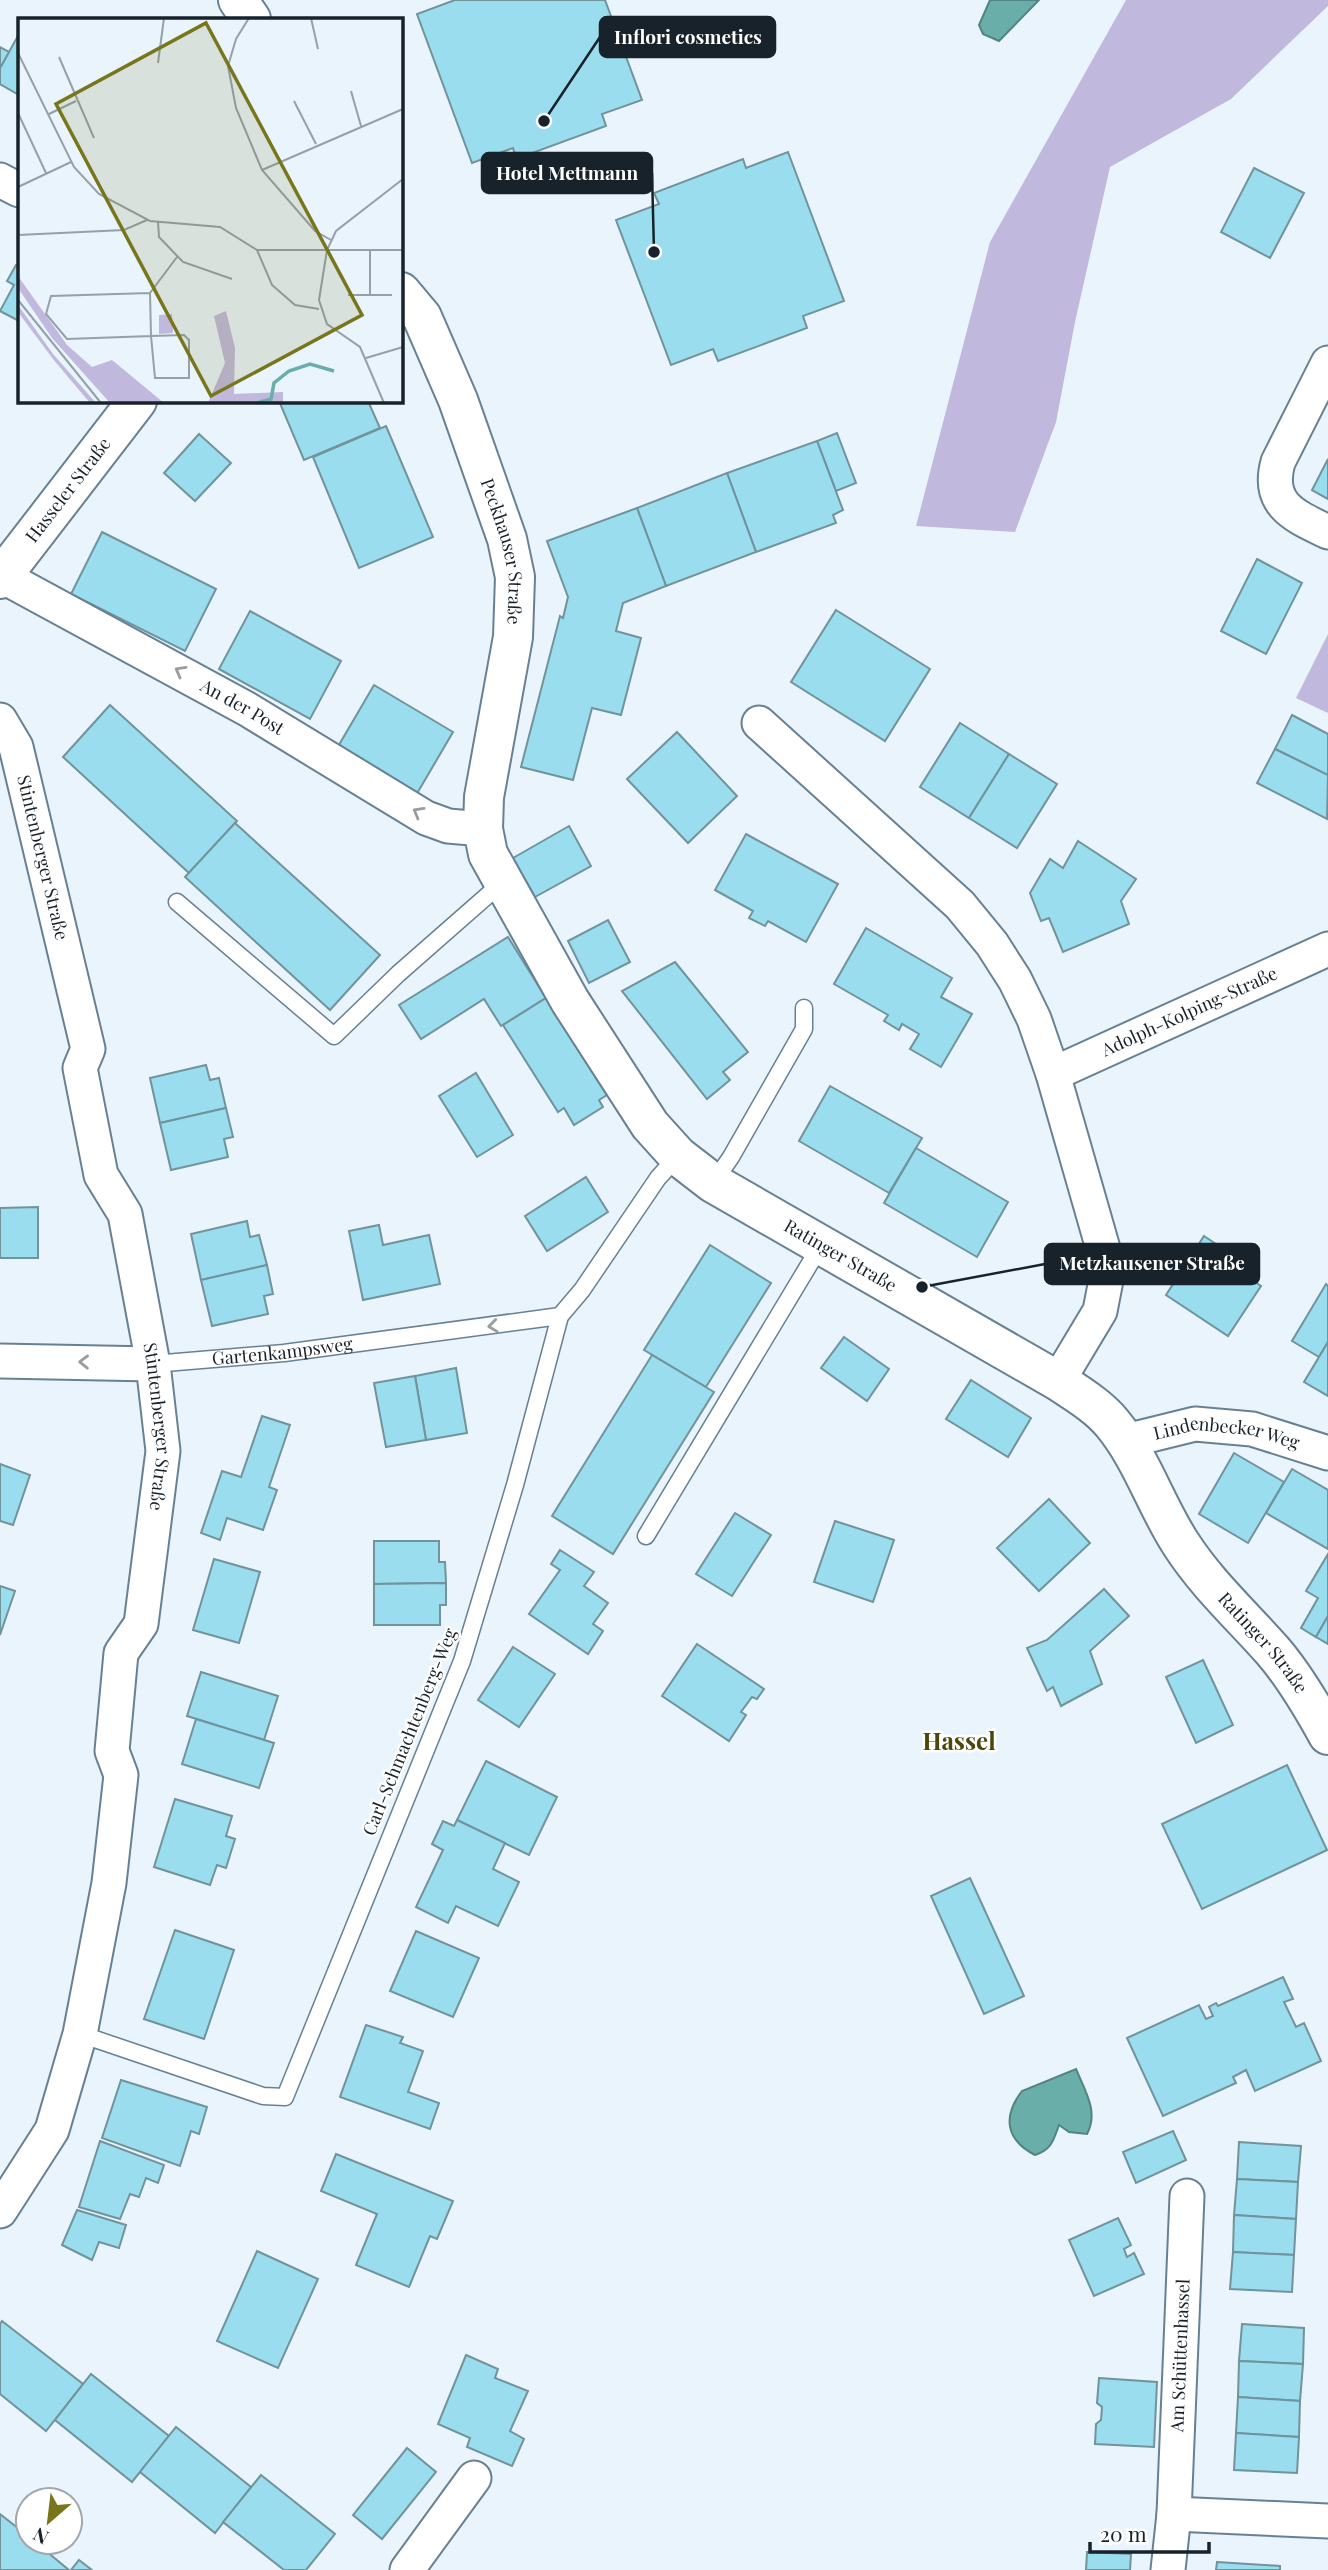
<svg xmlns="http://www.w3.org/2000/svg" width="1328" height="2570" viewBox="0 0 1328 2570" font-family="'Playfair Display',serif">
<rect width="100%" height="100%" fill="#e9f4fd"/>
<g fill="#c1b8de">
<polygon points="1126,0 1328,0 1328,6 1231,99 1110,167 1075,322 1056,422 1015,532 916,526 990,242"/>
<polygon points="1328,634 1328,713 1296,698"/>
</g>
<g fill="#69aea8" stroke="#518482" stroke-width="2">
<polygon points="990,0 1039,0 999,41 983,34 979,25"/>
<path d="M 1076,2069 C 1085,2091 1099,2112 1087,2134 L 1069,2132 L 1059,2125 C 1053,2141 1052,2149 1035,2155 C 1006,2140 1002,2117 1022,2091 Z"/>
</g>
<g fill="#9addee" stroke="#71939c" stroke-width="2">
<polygon points="455,0 605,0 642,100 602,114 606,126 516,159 513,148 472,163 417,14"/>
<polygon points="19,34 19,95 0,84 0,68"/>
<polygon points="0,47 9,52 0,68"/>
<polygon points="788,152 844,301 803,316 807,328 718,361 713,349 671,365 616,220 659,204 654,193 743,159 746,168"/>
<polygon points="1254,168 1304,193 1270,258 1221,232"/>
<polygon points="16,265 19,266 19,321 0,311 14,285 7,281"/>
<polygon points="279,401 368,401 380,428 304,460"/>
<polygon points="386,426 433,537 359,568 313,457"/>
<polygon points="837,433 856,483 836,491 817,441"/>
<polygon points="199,434 231,463 195,501 164,473"/>
<polygon points="817,441 843,510 833,515 836,523 756,552 727,473"/>
<polygon points="1328,459 1328,499 1312,490"/>
<polygon points="727,473 756,552 666,586 637,508"/>
<polygon points="637,508 666,586 623,603 616,631 641,638 621,715 592,708 573,780 521,767 560,616 563,618 568,597 547,541"/>
<polygon points="102,532 216,589 185,651 71,594"/>
<polygon points="1257,559 1302,583 1266,654 1221,631"/>
<polygon points="836,610 930,669 885,741 791,682"/>
<polygon points="250,611 341,661 310,719 219,669"/>
<polygon points="374,685 453,732 415,797 336,750"/>
<polygon points="110,705 237,821 189,873 63,757"/>
<polygon points="1292,715 1328,734 1328,775 1275,749"/>
<polygon points="960,723 1009,754 969,818 920,787"/>
<polygon points="677,732 737,796 688,843 627,779"/>
<polygon points="1275,749 1328,775 1327,819 1257,783"/>
<polygon points="1009,754 1057,784 1017,848 969,818"/>
<polygon points="235,823 380,955 330,1010 185,877"/>
<polygon points="569,826 591,866 535,897 513,858"/>
<polygon points="746,834 838,884 806,942 768,921 765,926 749,918 753,911 715,890"/>
<polygon points="1078,841 1136,879 1121,901 1129,924 1063,952 1049,918 1041,921 1030,893 1050,859 1063,868"/>
<polygon points="608,920 630,962 589,983 568,941"/>
<polygon points="866,928 952,978 941,997 972,1014 941,1067 910,1049 919,1034 902,1024 899,1030 884,1021 888,1015 834,984"/>
<polygon points="508,937 546,998 501,1026 484,999 421,1039 399,1005"/>
<polygon points="675,962 748,1052 723,1072 730,1080 707,1099 622,991"/>
<polygon points="546,998 607,1095 599,1100 603,1107 574,1125 564,1108 558,1112 503,1025"/>
<polygon points="206,1065 210,1080 219,1078 226,1108 160,1123 150,1078"/>
<polygon points="476,1073 513,1135 477,1157 439,1096"/>
<polygon points="830,1086 922,1138 889,1193 799,1141"/>
<polygon points="226,1108 233,1137 224,1139 228,1157 171,1170 160,1123"/>
<polygon points="916,1148 1008,1202 977,1257 884,1203"/>
<polygon points="586,1177 608,1212 547,1251 525,1216"/>
<polygon points="38,1207 38,1258 0,1258 0,1208"/>
<polygon points="247,1221 250,1237 259,1235 267,1265 201,1280 191,1234"/>
<polygon points="379,1225 383,1245 429,1235 440,1284 363,1300 349,1231"/>
<polygon points="1204,1236 1231,1254 1226,1262 1261,1286 1228,1336 1166,1295"/>
<polygon points="710,1245 771,1283 706,1387 644,1350"/>
<polygon points="267,1265 273,1294 264,1296 268,1314 212,1326 201,1280"/>
<polygon points="1326,1284 1328,1286 1328,1342 1319,1357 1292,1341"/>
<polygon points="844,1337 889,1369 867,1401 821,1368"/>
<polygon points="1328,1342 1328,1396 1304,1382"/>
<polygon points="652,1355 714,1392 613,1554 552,1516"/>
<polygon points="456,1368 467,1433 426,1440 415,1376"/>
<polygon points="415,1376 426,1440 386,1447 374,1383"/>
<polygon points="971,1380 1031,1418 1008,1457 946,1419"/>
<polygon points="262,1416 290,1425 269,1487 277,1490 263,1530 227,1518 220,1540 201,1533 222,1471 241,1477"/>
<polygon points="1234,1453 1284,1482 1248,1543 1199,1514"/>
<polygon points="0,1464 30,1475 13,1525 0,1521"/>
<polygon points="1292,1469 1328,1490 1328,1549 1266,1513"/>
<polygon points="1049,1499 1090,1543 1039,1591 997,1548"/>
<polygon points="735,1513 771,1535 732,1596 696,1574"/>
<polygon points="835,1521 894,1540 873,1602 814,1582"/>
<polygon points="374,1541 439,1541 439,1562 445,1562 446,1583 374,1584"/>
<polygon points="560,1550 594,1572 584,1586 608,1603 593,1624 603,1631 588,1654 529,1614 560,1570 551,1564"/>
<polygon points="1328,1554 1328,1616 1316,1637 1301,1628 1318,1598 1306,1591"/>
<polygon points="214,1559 260,1572 239,1643 193,1630"/>
<polygon points="446,1583 446,1605 440,1605 440,1625 374,1625 374,1584"/>
<polygon points="0,1586 15,1591 0,1635"/>
<polygon points="1104,1589 1129,1616 1090,1651 1102,1684 1061,1706 1053,1687 1047,1691 1027,1648 1047,1640"/>
<polygon points="1328,1616 1328,1644 1316,1637"/>
<polygon points="697,1644 764,1689 757,1699 752,1697 741,1712 746,1715 729,1741 662,1696"/>
<polygon points="513,1647 555,1674 519,1727 478,1700"/>
<polygon points="1203,1660 1233,1725 1196,1743 1166,1677"/>
<polygon points="201,1672 278,1696 264,1740 187,1716"/>
<polygon points="196,1719 274,1743 259,1788 182,1764"/>
<polygon points="486,1761 557,1797 529,1855 457,1820"/>
<polygon points="1287,1765 1327,1850 1202,1909 1162,1824"/>
<polygon points="175,1799 232,1816 226,1836 235,1839 226,1868 217,1865 210,1885 154,1867"/>
<polygon points="457,1820 505,1843 493,1869 519,1882 498,1926 456,1906 448,1923 416,1907 443,1850 432,1844 443,1821 454,1826"/>
<polygon points="970,1878 1024,1996 984,2014 931,1896"/>
<polygon points="175,1930 234,1950 204,2039 144,2019"/>
<polygon points="416,1931 479,1958 453,2017 390,1991"/>
<polygon points="1283,1977 1293,1999 1284,2002 1296,2027 1304,2023 1321,2061 1255,2091 1246,2070 1233,2077 1236,2083 1163,2116 1127,2038 1199,2005 1206,2019 1213,2016 1209,2007 1216,2003 1218,2006"/>
<polygon points="366,2025 403,2037 400,2043 423,2051 408,2092 439,2103 430,2129 340,2097"/>
<polygon points="121,2080 207,2107 199,2134 191,2131 180,2166 102,2138"/>
<polygon points="1173,2131 1186,2160 1136,2183 1123,2152"/>
<polygon points="100,2141 164,2165 158,2183 146,2178 139,2197 130,2194 120,2219 79,2207"/>
<polygon points="1239,2142 1301,2146 1298,2182 1237,2179"/>
<polygon points="336,2154 453,2201 437,2239 430,2236 409,2287 356,2265 377,2214 321,2191"/>
<polygon points="1237,2179 1298,2182 1296,2219 1234,2215"/>
<polygon points="77,2210 126,2225 119,2248 99,2242 92,2260 62,2245"/>
<polygon points="1234,2215 1296,2219 1294,2255 1233,2252"/>
<polygon points="1118,2218 1131,2245 1124,2249 1127,2257 1134,2253 1144,2274 1094,2296 1069,2240"/>
<polygon points="257,2251 318,2279 278,2368 217,2341"/>
<polygon points="1233,2252 1294,2255 1292,2292 1230,2289"/>
<polygon points="2,2321 83,2384 46,2431 0,2394 0,2324"/>
<polygon points="1242,2324 1304,2328 1303,2364 1239,2361"/>
<polygon points="466,2355 498,2369 495,2378 528,2391 510,2431 524,2439 512,2466 467,2447 470,2438 438,2424"/>
<polygon points="1239,2361 1303,2364 1300,2401 1238,2397"/>
<polygon points="91,2374 169,2436 132,2482 55,2420"/>
<polygon points="1099,2378 1157,2382 1154,2447 1095,2444 1096,2424 1101,2420 1102,2407 1097,2403"/>
<polygon points="1238,2397 1300,2401 1299,2437 1236,2433"/>
<polygon points="176,2427 251,2487 215,2533 140,2472"/>
<polygon points="1236,2433 1299,2437 1297,2473 1234,2470"/>
<polygon points="407,2448 436,2472 382,2539 353,2515"/>
<polygon points="261,2475 335,2534 306,2570 284,2570 223,2522"/>
<polygon points="0,2514 28,2536 28,2542 35,2542 69,2570 0,2570"/>
<polygon points="1087,2552 1131,2554 1130,2570 1086,2570"/>
<polygon points="79,2560 92,2570 71,2570"/>
<polygon points="1217,2562 1280,2566 1280,2570 1216,2570"/>
</g>
<g fill="none" stroke-linecap="round" stroke-linejoin="round">
<g stroke="#688093" stroke-width="19">
<g id="service">
<polyline points="177,902 334,1036 398,974 504,881"/>
<polyline points="713,1183 731,1157 804,1029 804,1008"/>
<path id="s1" d="M 153,1364 L 284,1353 L 560,1316"/>
<polyline points="646,1536 821,1245"/>
<polyline points="80,2034 263,2096 285,2097 462,1661 515,1485 560,1316 582,1290 658,1178 678,1156"/>
</g>
</g>
<g stroke="#688093" stroke-width="37">
<g id="minor">
<polyline points="0,180 19,190"/>
<path d="M 1328,363 L 1278,462 C 1266,505 1295,516 1328,532"/>
<path id="s2" d="M 0,575 L 247,709 L 426,818 L 448,826 L 483,829"/>
<path id="s3" d="M 0,720 L 16,747 L 88,1049 L 80,1068 L 101,1175 L 125,1214 L 153,1364 L 163,1451 L 141,1624 L 121,1653 L 112,1751 L 121,1775 L 109,1883 L 80,2034 L 52,2130 L 0,2211"/>
<polyline points="759,723 960,905 992,944 1015,980 1034,1019 1053,1074 1104,1252 1106,1280 1100,1311 1058,1381"/>
<path id="s4" d="M 1053,1074 L 1328,949"/>
<polyline points="0,1361 153,1364"/>
<path id="s5" d="M 1126,1441 L 1195,1424 L 1252,1429 L 1328,1453"/>
<polyline points="1174,2514 1328,2521"/>
<polyline points="407,2570 474,2478"/>
<path id="s6" d="M 1168,2570 L 1174,2514 L 1187,2196"/>
</g>
</g>
<g stroke="#688093" stroke-width="42">
<g id="tertiary">
<polyline points="238,0 251,19"/>
<path id="s7" d="M 401,292 L 422,317 L 458,400 L 507,539 L 515,577 L 513,637 L 484,797 L 483,829 L 488,854 L 570,1001 L 650,1125 L 678,1156 L 713,1183 L 1058,1381 C 1076,1393 1098,1406 1112,1423 C 1142,1459 1156,1506 1181,1544 C 1206,1583 1241,1615 1272,1650 C 1294,1675 1312,1706 1328,1735"/>
<path id="s8" d="M 0,579 L 137,401"/>
</g>
</g>
<use href="#service" stroke="#fff" stroke-width="16"/>
<use href="#minor" stroke="#fff" stroke-width="33"/>
<use href="#tertiary" stroke="#fff" stroke-width="38"/>
</g>
<defs><path id="oneway-chevron" d="M-2-3.5L2.5 0L-2 3.5" fill="none" stroke-width="1.6" stroke-linecap="round" stroke-linejoin="round" transform="scale(1.75)"/></defs>
<g stroke="#979c9f">
<use href="#oneway-chevron" transform="translate(180 671) rotate(-151)"/>
<use href="#oneway-chevron" transform="translate(418 812) rotate(-150)"/>
<use href="#oneway-chevron" transform="translate(493 1326) rotate(173)"/>
<use href="#oneway-chevron" transform="translate(84 1362) rotate(-179)"/>
</g>
<g text-anchor="middle" stroke-width="5" stroke-linejoin="round" paint-order="stroke">
<g font-size="18" fill="#18222a" stroke="#fff">
<text dy="6" stroke="none"><textPath href="#s8" startOffset="112">Hasseler Straße</textPath></text>
<text dy="6" stroke="none"><textPath href="#s7" startOffset="282">Peckhauser Straße</textPath></text>
<text dy="6" stroke="none"><textPath href="#s2" startOffset="276">An der Post</textPath></text>
<text dy="6" stroke="none"><textPath href="#s3" startOffset="145">Stintenberger Straße</textPath></text>
<text dy="6" stroke="none"><textPath href="#s4" startOffset="150">Adolph-Kolping-Straße</textPath></text>
<text dy="6" stroke="none"><textPath href="#s7" startOffset="1138">Ratinger Straße</textPath></text>
<text dy="6" stroke="none"><textPath href="#s1" startOffset="130">Gartenkampsweg</textPath></text>
<text dy="6" stroke="none"><textPath href="#s3" startOffset="733">Stintenberger Straße</textPath></text>
<text dy="6" stroke="none"><textPath href="#s5" startOffset="103">Lindenbecker Weg</textPath></text>
<text dy="6" stroke="none"><textPath href="#s7" startOffset="1726">Ratinger Straße</textPath></text>
<text transform="translate(410 1732) rotate(-68)" y="6">Carl-Schmachtenberg-Weg</text>
<text dy="6" stroke="none"><textPath href="#s6" startOffset="215">Am Schüttenhassel</textPath></text>
</g>
<g font-size="24" font-weight="bold" fill="#4a4808" stroke="#fff">
<text x="959" y="1750">Hassel</text>
</g>
</g>
<g transform="translate(18 18)">
<rect width="385" height="385" fill="#e9f4fd"/>
<path d="M 0,258 L 49,327 L 74,349 L 94,342 L 146,385 L 92,385 L 34,320 L 0,270 ZM 0,287 L 35,336 L 78,385 L 72,385 L 35,341 L 0,294 ZM 208,293 L 217,330 L 216,376 L 265,374 L 265,385 L 190,385 L 207,345 L 196,298 ZM 154,296 L 155,315 L 141,316 L 141,297 Z" fill="#c1b8de"/>
<path fill="none" stroke="#69aea8" stroke-width="3.5" d="M 239,385 L 253,381 L 256,365 L 271,353 L 292,346 L 316,353"/>
<path fill="none" stroke="#95a0a9" stroke-width="2" d="M 231,0 L 218,21 L 210,48 L 218,90 L 244,152 L 297,213 L 313,222M 293,0 L 300,31M 0,35 L 56,149 L 81,176 L 132,203 L 202,209 L 239,232M 41,39 L 76,120M 140,45 L 146,0M 333,73 L 343,108M 276,83 L 298,126M 0,95 L 28,155M 31,96 L 58,83M 244,152 L 385,91M 0,169 L 53,144M 140,204 L 141,219 L 165,244 L 214,261M 0,217 L 106,212 L 129,202M 239,232 L 385,232M 239,232 L 254,267 L 277,287 L 301,291M 132,275 L 33,278 L 28,296 L 49,321 L 133,318 L 132,275 L 159,239M 330,277 L 374,277M 352,277 L 352,233M 0,282 L 83,385M 166,317 L 171,322 L 171,360 L 137,360 L 133,318 ZM 348,340 L 385,329M 366,385 L 342,329 L 309,306 L 301,282 L 309,232 L 318,213 L 385,161"/>
<path fill="#78761b" fill-opacity="0.15" stroke="#78761b" stroke-width="3.5" d="M 188,5 L 344,297 L 193,378 L 38,86 Z"/>
<rect width="385" height="385" fill="none" stroke="#18222a" stroke-width="3.5"/>
</g>
<path fill="none" stroke="#18222a" stroke-width="2.5" d="M544 121L600 37M654 252L652 173M922 1287L1045 1264"/>
<g fill="#18222a" stroke="#fff" stroke-width="2.5">
<circle cx="544" cy="121" r="7"/>
<circle cx="654" cy="252" r="7"/>
<circle cx="922" cy="1287" r="7"/>
</g>
<g fill="#18222a" stroke="#18222a" stroke-width="2.5">
<rect x="600" y="17" width="175" height="40" rx="7"/>
<rect x="482" y="153" width="170" height="40" rx="7"/>
<rect x="1045" y="1244" width="214" height="40" rx="7"/>
</g>
<g font-size="19" text-anchor="middle" font-weight="bold" fill="#fff">
<text x="688" y="44">Inflori cosmetics</text>
<text x="567" y="180">Hotel Mettmann</text>
<text x="1152" y="1270">Metzkausener Straße</text>
</g>
<g transform="translate(49 2521) rotate(208)"><circle r="33" fill="#ffffff" stroke="#a3a7aa" stroke-width="2"/>
<path d="M0-5L12 26L0 18L-12 26Z" fill="#78761b"/>
<text y="-10" font-size="19" font-weight="bold" text-anchor="middle" fill="#18222a">N</text>
</g>
<path d="M1090 2542v10h119v-10" fill="none" stroke="#18222a" stroke-width="3.5"/>
<text x="1100" y="2542" font-size="21" fill="#18222a" stroke="#ffffff" stroke-width="5" paint-order="stroke">20 m</text>
</svg>
